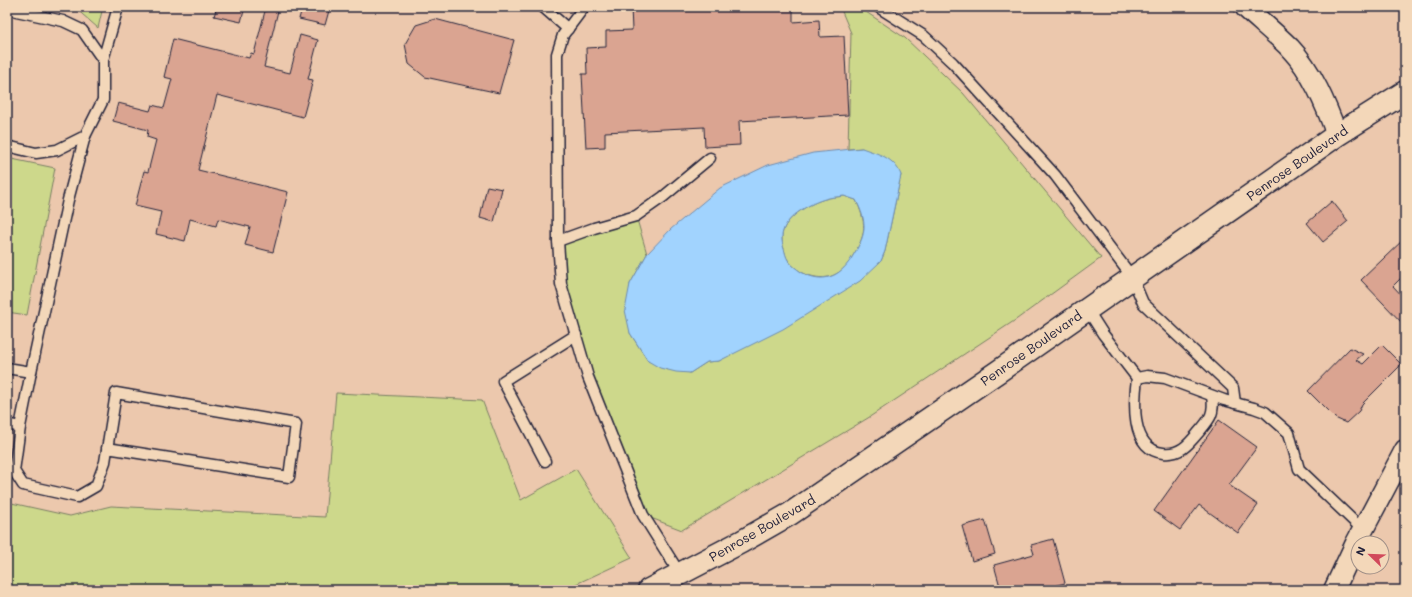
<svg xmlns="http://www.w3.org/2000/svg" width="1412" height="597" viewBox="0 0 1412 597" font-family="Mali,sans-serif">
<rect width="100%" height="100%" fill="#ecc8ad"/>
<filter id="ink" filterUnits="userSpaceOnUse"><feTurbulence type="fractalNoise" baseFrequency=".025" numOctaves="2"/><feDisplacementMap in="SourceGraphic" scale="8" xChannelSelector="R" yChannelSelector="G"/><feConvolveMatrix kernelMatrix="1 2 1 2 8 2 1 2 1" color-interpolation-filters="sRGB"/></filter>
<g filter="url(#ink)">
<g fill="#cdd88b" stroke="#787d63">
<polygon points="74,7 103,7 98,28"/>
<polygon points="840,7 852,7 863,10 905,38 963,93 1101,258 1017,319 868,418 682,530 643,515 588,377 561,284 558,241 636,216 647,254 630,284 630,333 648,361 690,373 707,362 719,361 881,261 885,251 901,175 862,148 848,149 851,33"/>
<polygon points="7,158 55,168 27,315 7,312"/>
<path d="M 844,196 L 856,200 C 866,222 867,233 854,254 C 850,262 844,270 836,274 C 821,283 797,274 788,260 C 785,257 785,252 784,249 C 782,243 781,237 783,231 C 788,215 811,203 825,199 C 831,197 838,197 844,196 Z"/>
<polygon points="336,393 482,400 521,500 576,469 632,558 563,590 7,590 7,502 70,516 111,506 325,517"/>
</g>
<path fill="#a1d3fe" stroke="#6e8cb0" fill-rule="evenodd" d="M 862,148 C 878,154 894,157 901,175 L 885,251 L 881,261 L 860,281 L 783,329 L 719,361 L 707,362 L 690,373 L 676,372 L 660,368 L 648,361 L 630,333 L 625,310 L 630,284 L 647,254 L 671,229 L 720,188 L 768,165 L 813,153 ZM 844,196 L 856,200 C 867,222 867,233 854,254 C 842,276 824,285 801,272 C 797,269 791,265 788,260 C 786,257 785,252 784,249 C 782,243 781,237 783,231 C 788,215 811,203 825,199 C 831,197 838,197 844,196 Z"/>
<g fill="#daa491" stroke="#22223b">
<polygon points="217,7 245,7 241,22 214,16"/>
<polygon points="266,7 279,7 264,67 290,73 300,35 318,40 308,79 313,80 303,117 217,95 198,170 288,192 273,252 245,245 250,227 218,219 216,226 190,219 185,241 156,234 161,212 135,206 144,171 148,172 156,140 147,137 148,130 113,121 118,103 150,111 152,105 164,108 172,79 164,77 173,39 249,58 251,53 254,54"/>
<polygon points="296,7 330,7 325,25 299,19 302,8"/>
<polygon points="631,7 770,7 770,9 793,8 793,22 819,20 820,37 844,36 848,115 739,121 740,145 705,147 704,127 605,132 605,147 586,148 582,74 587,74 586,48 606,47 606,31 632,30"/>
<polygon points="435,19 514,40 499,93 425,77 409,64 405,44 416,25"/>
<polygon points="487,186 502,189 494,222 480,218"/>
<polygon points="1332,201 1348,221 1323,242 1307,223"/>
<polygon points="1405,238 1405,274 1393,286 1405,299 1405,326 1361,280"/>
<polygon points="1382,345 1401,364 1399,367 1362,404 1359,411 1346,423 1335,418 1308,391 1350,348 1363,354 1356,360 1363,364"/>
<polygon points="1219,420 1257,447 1229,485 1258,505 1238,533 1199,505 1180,530 1154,511"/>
<polygon points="985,520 995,554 972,561 962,526"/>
<polygon points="1053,539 1065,583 1038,590 1001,590 994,565 1034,554 1031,545"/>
</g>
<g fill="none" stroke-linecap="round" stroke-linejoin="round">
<g stroke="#22223b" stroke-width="13">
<g id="lane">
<polyline points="543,7 568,29"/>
<polyline points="584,7 563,35 557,54 558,241 561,284 588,377 643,515 680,574"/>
<polyline points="878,7 924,36 953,63 1055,175 1132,277 1143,303 1233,388 1235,403"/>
<polyline points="7,9 63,21 82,30 103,60 103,100 85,136 57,150 36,153 7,146"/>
<polyline points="103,60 118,7"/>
<polyline points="85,136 68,200 31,372 20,427 14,471 23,485 77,497 96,486 105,462 116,393 296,424 289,477 107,448"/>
<polyline points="558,241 594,228 636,216 663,197 710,158"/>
<polyline points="1087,309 1103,334 1137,378 1147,376 1165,378 1224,400 1254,408 1265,412 1289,433 1299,469 1363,530"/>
<polyline points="7,368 31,372"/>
<path d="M 1137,378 C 1134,401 1130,449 1163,453 C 1180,455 1188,445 1198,433 C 1209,420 1215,415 1212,396"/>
<polyline points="7,424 20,427"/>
<polyline points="545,461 503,381 576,335"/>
</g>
</g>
<g stroke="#22223b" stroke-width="23">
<g id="street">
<path d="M 1245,7 C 1260,21 1276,34 1290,48 C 1312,71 1326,105 1337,135"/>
<polyline points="1334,590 1356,543 1405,450"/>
</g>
</g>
<g stroke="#22223b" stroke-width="25">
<polyline id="secondary" points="649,590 741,542 790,514 999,371 1337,135 1405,92"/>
</g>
<polyline stroke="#22223b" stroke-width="2.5" stroke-dasharray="3 3" stroke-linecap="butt" points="1399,71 1405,67"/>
<use href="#lane" stroke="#f3d7b9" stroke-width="10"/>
<use href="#street" stroke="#f3d7b9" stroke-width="20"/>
<use href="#secondary" stroke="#f3d7b9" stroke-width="22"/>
</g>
</g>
<g text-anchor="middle" stroke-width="3.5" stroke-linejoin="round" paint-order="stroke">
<g font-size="13" fill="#22223b" stroke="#f3d7b9">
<text transform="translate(1297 163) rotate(-35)" y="5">Penrose Boulevard</text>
<text transform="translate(1031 348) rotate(-35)" y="5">Penrose Boulevard</text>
<text transform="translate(762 528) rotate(-30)" y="5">Penrose Boulevard</text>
</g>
</g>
<rect width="1412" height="597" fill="none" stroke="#f3d7b9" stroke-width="24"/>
<rect x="12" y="12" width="1388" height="573" fill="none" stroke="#22223b" stroke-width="1.5" filter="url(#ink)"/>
<g transform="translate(1370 555) rotate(293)"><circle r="19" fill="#f3d7b9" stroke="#9f8f87"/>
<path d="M0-3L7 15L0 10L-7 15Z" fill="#d1495b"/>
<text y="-6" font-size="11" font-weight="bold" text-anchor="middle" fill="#22223b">N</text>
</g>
</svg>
